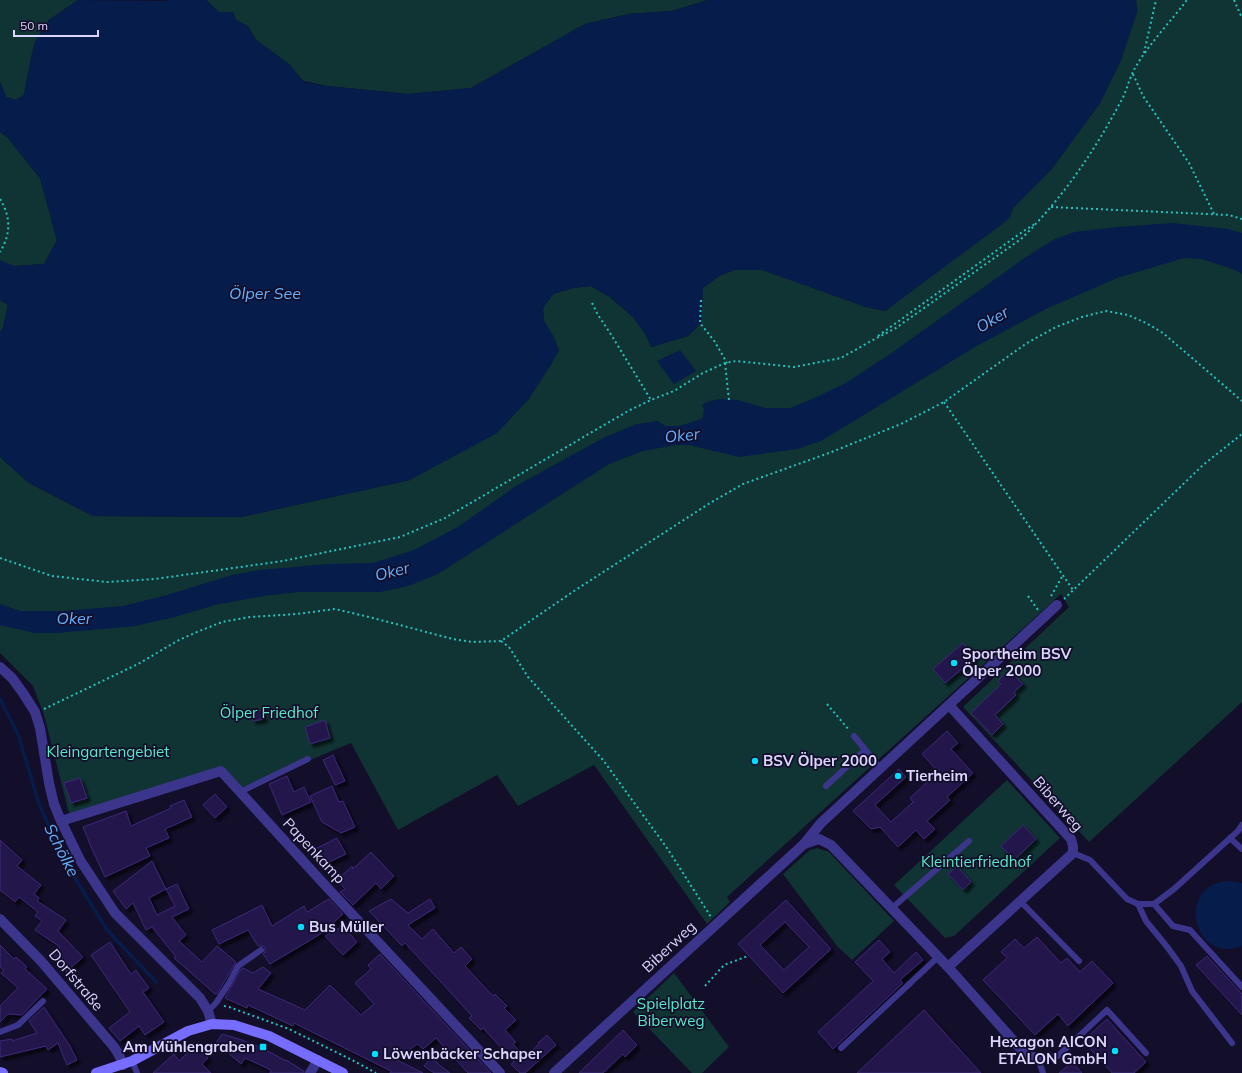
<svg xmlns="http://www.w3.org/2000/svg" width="1242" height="1073" viewBox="0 0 1242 1073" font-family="Mulish,sans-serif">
<defs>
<filter id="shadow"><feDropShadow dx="3.5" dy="3.5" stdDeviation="1" flood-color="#0009"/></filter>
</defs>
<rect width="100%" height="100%" fill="#130e29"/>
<g fill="#103333">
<polygon points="0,0 78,0 49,20 35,42 31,58 24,95 16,100 6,97 0,82"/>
<polygon points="206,0 708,0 672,11 629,14 585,24 471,88 408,94 327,86 303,81 289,64 256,40 248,26 236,20 233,12 219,12"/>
<polygon points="1136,0 1242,0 1242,702 1089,842 963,707 1069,607 1061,594 727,897 730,902 707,924 594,765 518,806 497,775 398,830 351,743 238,790 221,770 70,817 44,715 33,686 0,653 0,457 29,483 93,516 241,517 410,480 528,400 550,366 559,350 553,336 544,321 543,308 553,294 573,288 591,286 610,297 633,317 646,335 651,347 688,336 701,323 703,288 719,276 734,270 763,270 866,307 885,311 1010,217 1013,208 1051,170 1100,103 1121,60 1137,12"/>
<polygon points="0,132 7,137 40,178 57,240 44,264 14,266 0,283"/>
<polygon points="0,300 8,305 3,328 0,332"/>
<polygon points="1007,780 1060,838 954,936 945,938 894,885"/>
<polygon points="817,848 829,852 894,921 852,960 837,946 783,874 810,850"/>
<polygon points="674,973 729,1047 702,1073 692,1073 633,1012"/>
</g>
<g fill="#061c4a">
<polygon points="78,0 166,1 168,0 206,0 219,12 233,12 236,20 248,26 256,40 289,64 303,82 327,86 408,94 471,88 585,24 629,14 672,11 708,0 1136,0 1137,12 1121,60 1100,103 1051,170 1013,208 1010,217 1005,222 885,311 866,307 762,270 734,270 719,276 703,288 701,323 688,336 651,347 646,335 633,317 610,297 591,286 573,288 553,294 543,308 544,321 553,336 559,350 550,366 528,400 497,433 410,480 241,517 93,516 29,483 0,457 0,332 3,328 8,305 0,300 0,260 14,266 44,264 57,240 40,178 7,137 0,132 0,82 6,97 16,100 24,95 31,58 35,42 49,20"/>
<polygon points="1172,223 1228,229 1242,233 1242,274 1235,270 1202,259 1184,258 1117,278 1048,308 975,347 821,441 797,449 739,457 689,445 676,445 643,451 609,464 438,574 408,586 380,592 299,592 263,596 215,605 175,617 135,626 57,633 35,633 0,625 0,604 20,611 64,611 123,606 167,595 232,575 260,570 328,564 373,563 414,550 458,527 516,486 605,437 637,424 658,421 665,426 679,426 702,419 704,410 702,405 707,402 720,399 738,400 765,408 790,408 810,400 846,383 893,352 1026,257 1053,240 1075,232 1118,227"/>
<polygon points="680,350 696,371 674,384 657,361"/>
<path d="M 1229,881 L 1242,883 L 1242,946 C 1238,947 1234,948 1230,949 C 1193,951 1182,895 1217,883 C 1221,882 1225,881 1229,881 Z"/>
</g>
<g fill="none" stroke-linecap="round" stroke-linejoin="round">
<polyline stroke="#061c4a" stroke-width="3.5" points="0,699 18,734 39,804 64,860 107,930 156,982"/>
</g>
<g fill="#24184b" stroke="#3b2879" fill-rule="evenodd" filter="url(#shadow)">
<polygon points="963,643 975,658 945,683 933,669"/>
<polygon points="1009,670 1023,684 1014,692 1016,695 995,715 1003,724 992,735 971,713 1001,684 998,681"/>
<polygon points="262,710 264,719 253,721 251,713"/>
<polygon points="325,720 330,738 310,744 305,727"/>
<polygon points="947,731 958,743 951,749 973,773 947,797 950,800 927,821 935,829 924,839 916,830 898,847 880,827 871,829 853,811 899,769 906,777 875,805 891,822 913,802 910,798 938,772 922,754"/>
<polygon points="333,755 345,781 335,785 323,760"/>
<polygon points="287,776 294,792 304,787 311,802 282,815 269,784"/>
<polygon points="80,778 87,798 71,803 64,783"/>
<polygon points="332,786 339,802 343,801 355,827 341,833 322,822 310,796"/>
<polygon points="215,794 227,807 215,818 203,805"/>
<polygon points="184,800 192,817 165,829 169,838 146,848 150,856 105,877 92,849 83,827 126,811 131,826 171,808 170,806"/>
<polygon points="1023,825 1036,839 1014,860 1001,846"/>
<polygon points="337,838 346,854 323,865 315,849"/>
<polygon points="0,840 22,860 17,866 41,885 34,894 39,898 37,901 66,920 58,931 83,957 66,972 51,956 60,947 35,930 42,921 35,916 38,912 19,897 15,902 0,890"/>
<polygon points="371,852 394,876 381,889 376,883 353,905 340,892 345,889 337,880 352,866 353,869"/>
<path d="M 152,861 L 166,889 L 177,884 L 189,909 L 172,917 L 186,935 L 179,941 L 202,962 L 217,946 L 236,962 L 217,994 L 215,994 L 174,958 L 176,957 L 152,927 L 146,930 L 133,903 L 126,909 L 113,891 ZM 166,889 L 175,906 L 157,915 L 149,898 Z"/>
<polygon points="957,866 971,882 963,890 948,874"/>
<polygon points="329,899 343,914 322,933 270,964 263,954 265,952 265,948 263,946 258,946 248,930 219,944 212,930 262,905 272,926 304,906 307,912"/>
<polygon points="391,899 408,913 430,899 435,908 408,925 422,939 433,929 454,953 461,947 472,959 465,966 493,996 495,994 507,1006 504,1008 516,1020 505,1030 516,1042 513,1044 525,1057 539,1044 538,1043 547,1035 556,1045 525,1073 520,1073 511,1064 514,1062 483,1028 481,1030 469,1018 472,1016 440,981 405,943 402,946 369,911"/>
<path d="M 786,900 L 831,949 L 783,993 L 738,944 ZM 785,922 L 809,947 L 784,970 L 760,945 Z"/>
<polygon points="343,926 357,942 343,955 325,936"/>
<polygon points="1037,937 1061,963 1067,958 1080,972 1092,961 1113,983 1068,1026 1058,1014 1035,1035 983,980 1007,958 1001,952 1015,939 1024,948"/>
<polygon points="879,940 890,952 882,959 894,973 916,952 923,960 900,980 903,983 833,1049 818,1032 873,981 855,962"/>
<polygon points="110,942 131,974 136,970 149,988 143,992 164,1022 145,1035 139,1026 120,1041 109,1028 130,1012 91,955"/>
<polygon points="0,945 14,959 16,957 27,967 25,969 47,989 22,1015 8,1014 0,1022 0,1006 18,988 1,973 4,970 0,967"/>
<polygon points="380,954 491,1073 468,1073 436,1038 423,1049 417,1044 397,1060 423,1073 390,1073 391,1071 294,1023 293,1026 248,1005 247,1008 225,998 241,969 243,968 253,973 263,967 271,973 258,989 305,1010 330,985 361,1015 374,1004 355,983 371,969 368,965"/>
<polygon points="1207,956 1242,994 1242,1015 1196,965"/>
<polygon points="44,1007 70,1046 77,1060 67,1065 58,1043 48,1050 46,1046 0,1057 0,1041 12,1039 12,1041 37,1033 29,1021"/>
<polygon points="924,1010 981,1073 857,1073"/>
<polygon points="1107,1019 1146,1062 1134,1073 1112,1073 1083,1041"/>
<polygon points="623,1030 637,1045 625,1057 623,1054 603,1073 579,1073"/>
<polygon points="222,1034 242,1040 264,1049 286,1061 286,1060 304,1071 304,1073 270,1073 271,1070 245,1058 241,1064 216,1043"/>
<polygon points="196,1045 208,1058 202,1064 211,1073 153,1073 174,1054 179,1061"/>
<polygon points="431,1058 450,1073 434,1073 424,1066"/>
<polygon points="1072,1062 1082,1073 1059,1073"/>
</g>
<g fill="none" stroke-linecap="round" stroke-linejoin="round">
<g stroke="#25c3c0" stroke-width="2" stroke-dasharray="2 3" stroke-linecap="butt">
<polyline points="1234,0 1242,18"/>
<polyline points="1144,53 1156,0"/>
<polyline points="1133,74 1143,96 1189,163 1214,214"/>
<path d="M 0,199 C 11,217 11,234 0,252"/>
<polyline points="1051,207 1229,215 1242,219"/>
<polyline points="701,300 700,323 715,342 727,363"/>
<polyline points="592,303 598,315 612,336 651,400"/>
<polyline points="878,336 1025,230 1035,224"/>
<polyline points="725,363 729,400"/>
<polyline points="944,402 1073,590"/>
<path d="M 0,558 L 52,576 L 107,582 L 155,579 L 283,561 L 400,537 L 445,518 L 628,411 L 651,400 L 674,391 L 703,373 L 725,363 L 736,361 L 794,367 L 841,358 L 871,341 L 896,328 L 1021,239 C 1062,199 1094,152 1121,101 C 1127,91 1129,78 1135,68 C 1148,45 1171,21 1187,0"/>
<polyline points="1028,596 1038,610"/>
<polyline points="1051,596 1063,575"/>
<polyline points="1064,599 1203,465 1242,434"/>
<polyline points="501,641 509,647 528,677 603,760 667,848 711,917"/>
<polyline points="963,668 968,675"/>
<polyline points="827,704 849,730"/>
<polyline points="44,709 138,664 179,640 197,632 222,622 250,617 297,614 335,609 369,617 453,639 472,642 501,641 574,591 710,503 743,484 829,453 901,424 944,402 1027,343 1056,327 1082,317 1106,311 1128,315 1146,323 1163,333 1242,401"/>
<polyline points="705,986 724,965 748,956"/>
<polyline points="224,1006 229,1007 289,1029 352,1060 376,1073"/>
</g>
<g stroke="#3b358c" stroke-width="6">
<polyline points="854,736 880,768"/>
<polyline points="826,786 865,750"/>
<polyline points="240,792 308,759"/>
<polyline points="1230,838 1242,849"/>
<polyline points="1073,853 1090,860 1127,899 1138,904 1154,904 1174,889 1238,831 1242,825"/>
<polyline points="1020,901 1079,961"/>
<polyline points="1138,904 1146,921 1168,948 1181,966 1192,991 1232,1043"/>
<polyline points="1154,904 1173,926 1190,930 1242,987"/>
<polyline points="892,908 969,841"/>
<polyline points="208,1011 216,1003 229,983 238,966 261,950"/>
<polyline points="0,1032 18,1025 43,1001"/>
<polyline points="841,1048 938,957"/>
<polyline points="132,1061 137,1073"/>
<polyline points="1043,1073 1038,1058 1058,1056 1107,1010 1146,1053"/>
</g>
<g stroke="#3b358c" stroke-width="10">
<polyline points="0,667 12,678 23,693 35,712 40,728 49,783 54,804 61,821 80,860 115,913 200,998 208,1011 212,1024"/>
<polyline points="61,821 221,771 323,883 500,1073"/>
<polyline points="804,844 819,839 831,845 948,967 1027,1056 1038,1058"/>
<polyline points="0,919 41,961 114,1047 119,1055 123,1065"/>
<polyline points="948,967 1073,853 1073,846 1071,839 949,705"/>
<polyline points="310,1073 318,1060"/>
<polyline points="554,1073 804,844 821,823 1057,605"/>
</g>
<g stroke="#766dff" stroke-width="10">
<polyline points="0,1072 3,1073"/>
<polyline points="96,1073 132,1061 188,1031 212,1024 234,1025 269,1036 343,1073"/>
</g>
</g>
<g fill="#02dcff" stroke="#130e29" stroke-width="1.5">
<circle cx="954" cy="663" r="4"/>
<circle cx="755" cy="761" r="4"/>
<circle cx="898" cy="776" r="4"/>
<circle cx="301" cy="927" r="4"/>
<rect x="259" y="1043" width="8" height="8" rx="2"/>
<circle cx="1115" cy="1051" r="4"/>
<circle cx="375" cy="1054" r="4"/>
</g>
<g text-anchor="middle" stroke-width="3.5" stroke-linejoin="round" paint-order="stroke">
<g font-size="15" font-weight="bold" fill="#dcd6ff" stroke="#130e29" text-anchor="start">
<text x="962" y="659">Sportheim BSV<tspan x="962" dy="17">Ölper 2000</tspan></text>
<text x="763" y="766">BSV Ölper 2000</text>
<text x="906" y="781">Tierheim</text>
<text x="309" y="932">Bus Müller</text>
<text x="1107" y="1047" text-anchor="end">Hexagon AICON<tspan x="1107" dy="17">ETALON GmbH</tspan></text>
<text x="255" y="1052" text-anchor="end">Am Mühlengraben</text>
<text x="383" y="1059">Löwenbäcker Schaper</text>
</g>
<g font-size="15" fill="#57eaca" stroke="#130e29">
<text x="269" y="718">Ölper Friedhof</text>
<text x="108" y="757">Kleingartengebiet</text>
<text x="976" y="867">Kleintierfriedhof</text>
<text x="671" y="1009">Spielplatz<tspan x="671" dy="17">Biberweg</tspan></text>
</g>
<g font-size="15" fill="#dcd6ff" stroke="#130e29">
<text transform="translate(1058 804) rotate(49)" y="5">Biberweg</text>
<text transform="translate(314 851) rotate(47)" y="5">Papenkamp</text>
<text transform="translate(669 947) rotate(-43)" y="5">Biberweg</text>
<text transform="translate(76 980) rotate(50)" y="5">Dorfstraße</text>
</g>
<g font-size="16" font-style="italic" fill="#64b1ff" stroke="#130e29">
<text x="265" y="299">Ölper See</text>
<text transform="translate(992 319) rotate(-31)" y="6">Oker</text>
<text transform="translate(682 435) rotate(-6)" y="6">Oker</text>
<text transform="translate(392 571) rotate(-14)" y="6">Oker</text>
<text x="74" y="624">Oker</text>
<text transform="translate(62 850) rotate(63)" y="6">Schölke</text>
</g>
</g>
<path d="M14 30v6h84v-6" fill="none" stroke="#dcd6ff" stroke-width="2"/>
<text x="20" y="30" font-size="12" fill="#dcd6ff" stroke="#130e29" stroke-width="3" paint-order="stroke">50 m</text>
</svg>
